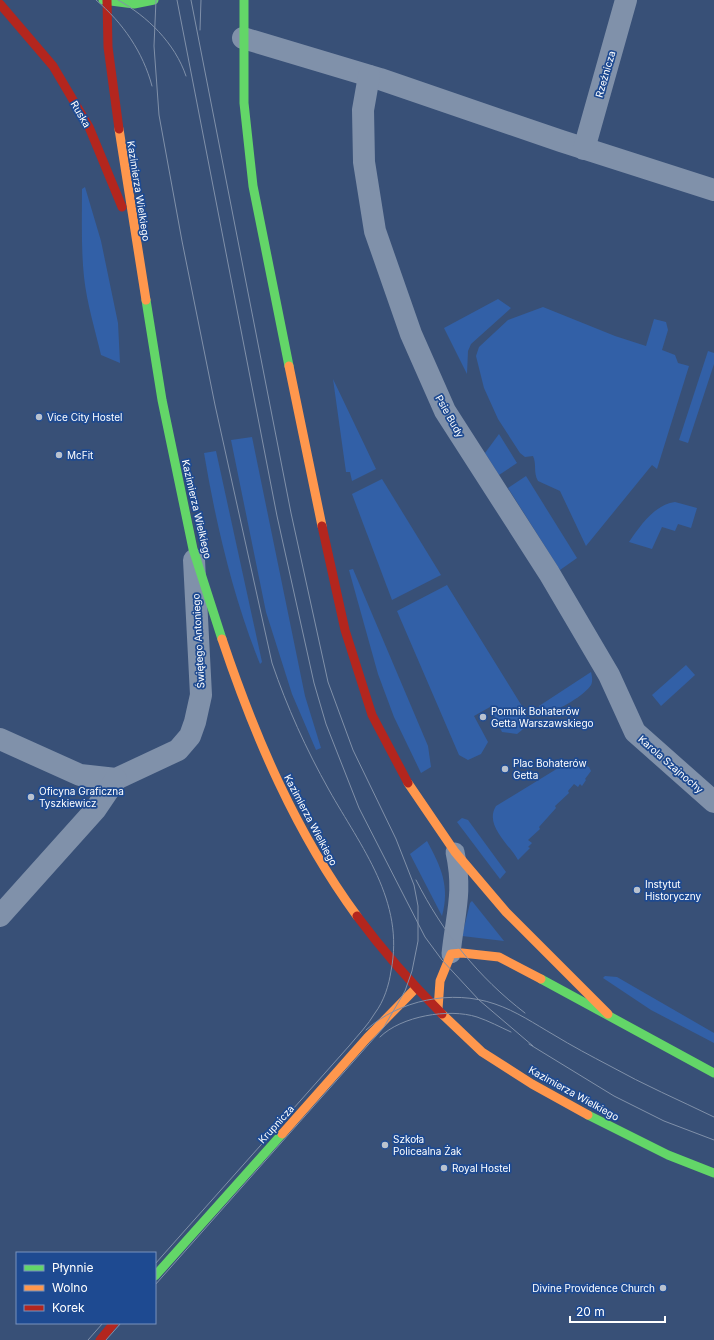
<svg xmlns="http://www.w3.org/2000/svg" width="714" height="1340" viewBox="0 0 714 1340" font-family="Inter,sans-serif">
<rect width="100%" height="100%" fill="#385077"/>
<g fill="#3260a7">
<path d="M 85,187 L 101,241 L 118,323 L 120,363 L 101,355 C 95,329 87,304 84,277 C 81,248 82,218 82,189 Z"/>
<polygon points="498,299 511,308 471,344 468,351 467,374 444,328"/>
<path d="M 543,307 L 615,336 L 646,346 L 654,319 L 666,322 L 668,330 L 662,350 L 675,355 L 678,363 L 689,366 L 657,469 L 652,465 L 586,546 L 560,491 L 538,481 C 533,472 537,465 533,456 L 525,457 L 520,453 L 498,419 L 484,388 L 476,356 L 479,347 L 508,320 Z"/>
<polygon points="708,351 714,353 714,364 688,443 679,440"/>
<polygon points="333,379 376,469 352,481 350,472 346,472"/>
<polygon points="499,434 517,463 499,475 485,453"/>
<polygon points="252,437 305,696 321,748 316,750 292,694 266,612 231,440"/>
<path d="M 216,451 L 262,662 L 260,664 C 233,597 216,524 204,453 Z"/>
<polygon points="526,476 577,558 560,570 508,488"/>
<polygon points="382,479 441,575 392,600 352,494"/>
<path d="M 675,502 L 697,508 L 691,528 L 678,524 L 675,531 L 662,527 L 652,549 L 629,542 C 641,525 654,505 675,502 Z"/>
<polygon points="353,569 428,746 431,767 421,773 394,717 378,674 349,570"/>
<path d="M 447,585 L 525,711 C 528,722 526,728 517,734 L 502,732 L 490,707 L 474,716 L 488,742 L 481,754 L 468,760 L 459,755 L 397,611 Z"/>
<polygon points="686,665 695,675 661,706 652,695"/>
<path d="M 591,672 C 592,676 593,681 591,685 C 585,695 552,716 542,711 L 539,706 Z"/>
<path d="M 575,761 L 589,767 L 591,771 L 585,779 L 586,780 L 582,786 L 580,784 L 578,787 L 574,784 L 568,791 L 569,793 L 555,806 L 556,808 L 539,827 L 540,829 L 528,840 L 532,843 L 528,847 L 530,848 L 518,860 C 509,844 484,825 496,806 L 568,762 Z"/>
<polygon points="462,818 468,820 506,872 500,879 457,822"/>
<path d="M 427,841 C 441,867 450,886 442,916 L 410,854 Z"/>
<polygon points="472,901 504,941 462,936 470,903"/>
<polygon points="605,976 617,977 714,1033 714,1043 651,1010 603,978"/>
</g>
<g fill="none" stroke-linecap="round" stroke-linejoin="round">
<path stroke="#8091aa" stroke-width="19" d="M 451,954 C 455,914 464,893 455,852"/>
<g stroke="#8091aa" stroke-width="22">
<polyline points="243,38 380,79 561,141 714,190"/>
<polyline points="369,76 363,110 364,162 375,231 411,334 445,411 549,573 609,675 635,732 714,802"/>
<polyline points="584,149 626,0"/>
<polyline points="0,739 80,775 116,779 178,750 190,736 195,722 201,695 194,560"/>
<polyline points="0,916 95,810 116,779"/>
</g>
<g stroke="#63d668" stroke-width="9">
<polyline points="103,0 134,4 154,0"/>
<polyline points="244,0 244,103 253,186 289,366"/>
<polyline points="146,300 162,400 193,549 222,639"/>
<polyline points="541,979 714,1073"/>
<polyline points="588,1115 668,1155 714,1173"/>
<polyline points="155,1276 282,1134"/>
</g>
<g stroke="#ff974d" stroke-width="9">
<polyline points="119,129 146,300"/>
<polyline points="289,366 322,526"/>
<path d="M 222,639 C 255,737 296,833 357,916"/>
<polyline points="408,783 455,852 506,912 608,1014"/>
<polyline points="438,1009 440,981 451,954 462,953 499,957 541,979"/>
<polyline points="442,1014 482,1052 532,1084 588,1115"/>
<polyline points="282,1134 367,1038 416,988"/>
</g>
<g stroke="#b3261e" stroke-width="9">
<polyline points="107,0 108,47 119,129"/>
<polyline points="0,4 53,66 89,127 122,207"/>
<polyline points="322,526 345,630 372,715 408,783"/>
<path d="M 357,916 C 383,951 411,983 442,1014"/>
<polyline points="100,1340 114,1323"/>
</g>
<g stroke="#8090a9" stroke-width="1">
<path d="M 96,0 C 123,23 143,52 152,86"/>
<path d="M 118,0 C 147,16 175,43 186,76"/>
<polyline points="177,0 277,516 314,683 326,724 359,808 425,937 442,960 479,1000 533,1046"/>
<polyline points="200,30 201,0"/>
<path d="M 416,880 C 443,933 478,977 525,1013"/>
<path d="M 366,1030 C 399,1000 452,989 495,1004 C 516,1011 535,1024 554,1035 C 572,1046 591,1056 610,1066 C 644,1085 679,1100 714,1117"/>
<path d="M 380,1037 C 401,1016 449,1008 477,1017 C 489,1021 500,1027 511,1032"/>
<polyline points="529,1044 614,1096 664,1121 714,1140"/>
<path d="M 155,1264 L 349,1046 C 358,1035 368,1025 375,1013 C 384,1001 389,985 391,971 C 405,901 361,847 329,790 C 306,749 287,707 272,663 L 215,405 L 182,241 L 159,115 L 154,46 L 156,0"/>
<polyline points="155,1285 384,1027 405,991 412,971 418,941 418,906 414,885 396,839 353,750 328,682 291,513 191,0"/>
<polyline points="88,1340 103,1323"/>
<polyline points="106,1340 121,1323"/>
</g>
</g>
<g fill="#b9c2cf" stroke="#1e4a91" stroke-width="1.5">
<circle cx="39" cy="417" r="4"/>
<circle cx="59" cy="455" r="4"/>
<circle cx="483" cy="717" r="4"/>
<circle cx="505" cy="769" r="4"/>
<circle cx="31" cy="797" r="4"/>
<circle cx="637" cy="890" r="4"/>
<circle cx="385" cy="1145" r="4"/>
<circle cx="444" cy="1168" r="4"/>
<circle cx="663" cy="1288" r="4"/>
</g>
<g text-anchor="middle" stroke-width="3.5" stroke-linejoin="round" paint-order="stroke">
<g font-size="10" fill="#fff" stroke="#1e4a91">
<text transform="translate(605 74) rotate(-74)" y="4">Rzeźnicza</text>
<text transform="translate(81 114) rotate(60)" y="4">Ruska</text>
<text transform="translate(139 191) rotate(81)" y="4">Kazimierza Wielkiego</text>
<text transform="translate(450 416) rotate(61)" y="4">Psie Budy</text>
<text transform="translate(197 509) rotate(77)" y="4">Kazimierza Wielkiego</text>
<text transform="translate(198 641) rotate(-93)" y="4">Świętego Antoniego</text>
<text transform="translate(671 764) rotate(41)" y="4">Karola Szajnochy</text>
<text transform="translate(311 820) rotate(62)" y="4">Kazimierza Wielkiego</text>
<text transform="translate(574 1093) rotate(29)" y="4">Kazimierza Wielkiego</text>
<text transform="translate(276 1124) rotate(-48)" y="4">Krupnicza</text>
</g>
<g font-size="10" fill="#fff" stroke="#1e4a91" text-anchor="start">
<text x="47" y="421">Vice City Hostel</text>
<text x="67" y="459">McFit</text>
<text x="491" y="715">Pomnik Bohaterów<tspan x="491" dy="12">Getta Warszawskiego</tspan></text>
<text x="513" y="767">Plac Bohaterów<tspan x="513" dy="12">Getta</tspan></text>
<text x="39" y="795">Oficyna Graficzna<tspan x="39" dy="12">Tyszkiewicz</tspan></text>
<text x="645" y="888">Instytut<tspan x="645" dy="12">Historyczny</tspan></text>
<text x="393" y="1143">Szkoła<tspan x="393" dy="12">Policealna Żak</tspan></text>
<text x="452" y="1172">Royal Hostel</text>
<text x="655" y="1292" text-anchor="end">Divine Providence Church</text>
</g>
</g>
<rect x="16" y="1252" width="140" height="72" fill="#1e4a91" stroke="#7892bd"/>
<rect x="24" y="1265" width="20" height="6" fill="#63d668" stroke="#7892bd"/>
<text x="52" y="1272" font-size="12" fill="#ffffff">Płynnie</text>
<rect x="24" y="1285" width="20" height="6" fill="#ff974d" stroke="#7892bd"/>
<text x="52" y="1292" font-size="12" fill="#ffffff">Wolno</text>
<rect x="24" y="1305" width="20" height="6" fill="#b3261e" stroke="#7892bd"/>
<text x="52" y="1312" font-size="12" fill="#ffffff">Korek</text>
<path d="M570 1316v6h95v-6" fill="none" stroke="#ffffff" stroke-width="2"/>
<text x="576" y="1316" font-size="12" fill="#ffffff" stroke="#1e4a91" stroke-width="3" paint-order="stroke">20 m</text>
</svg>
